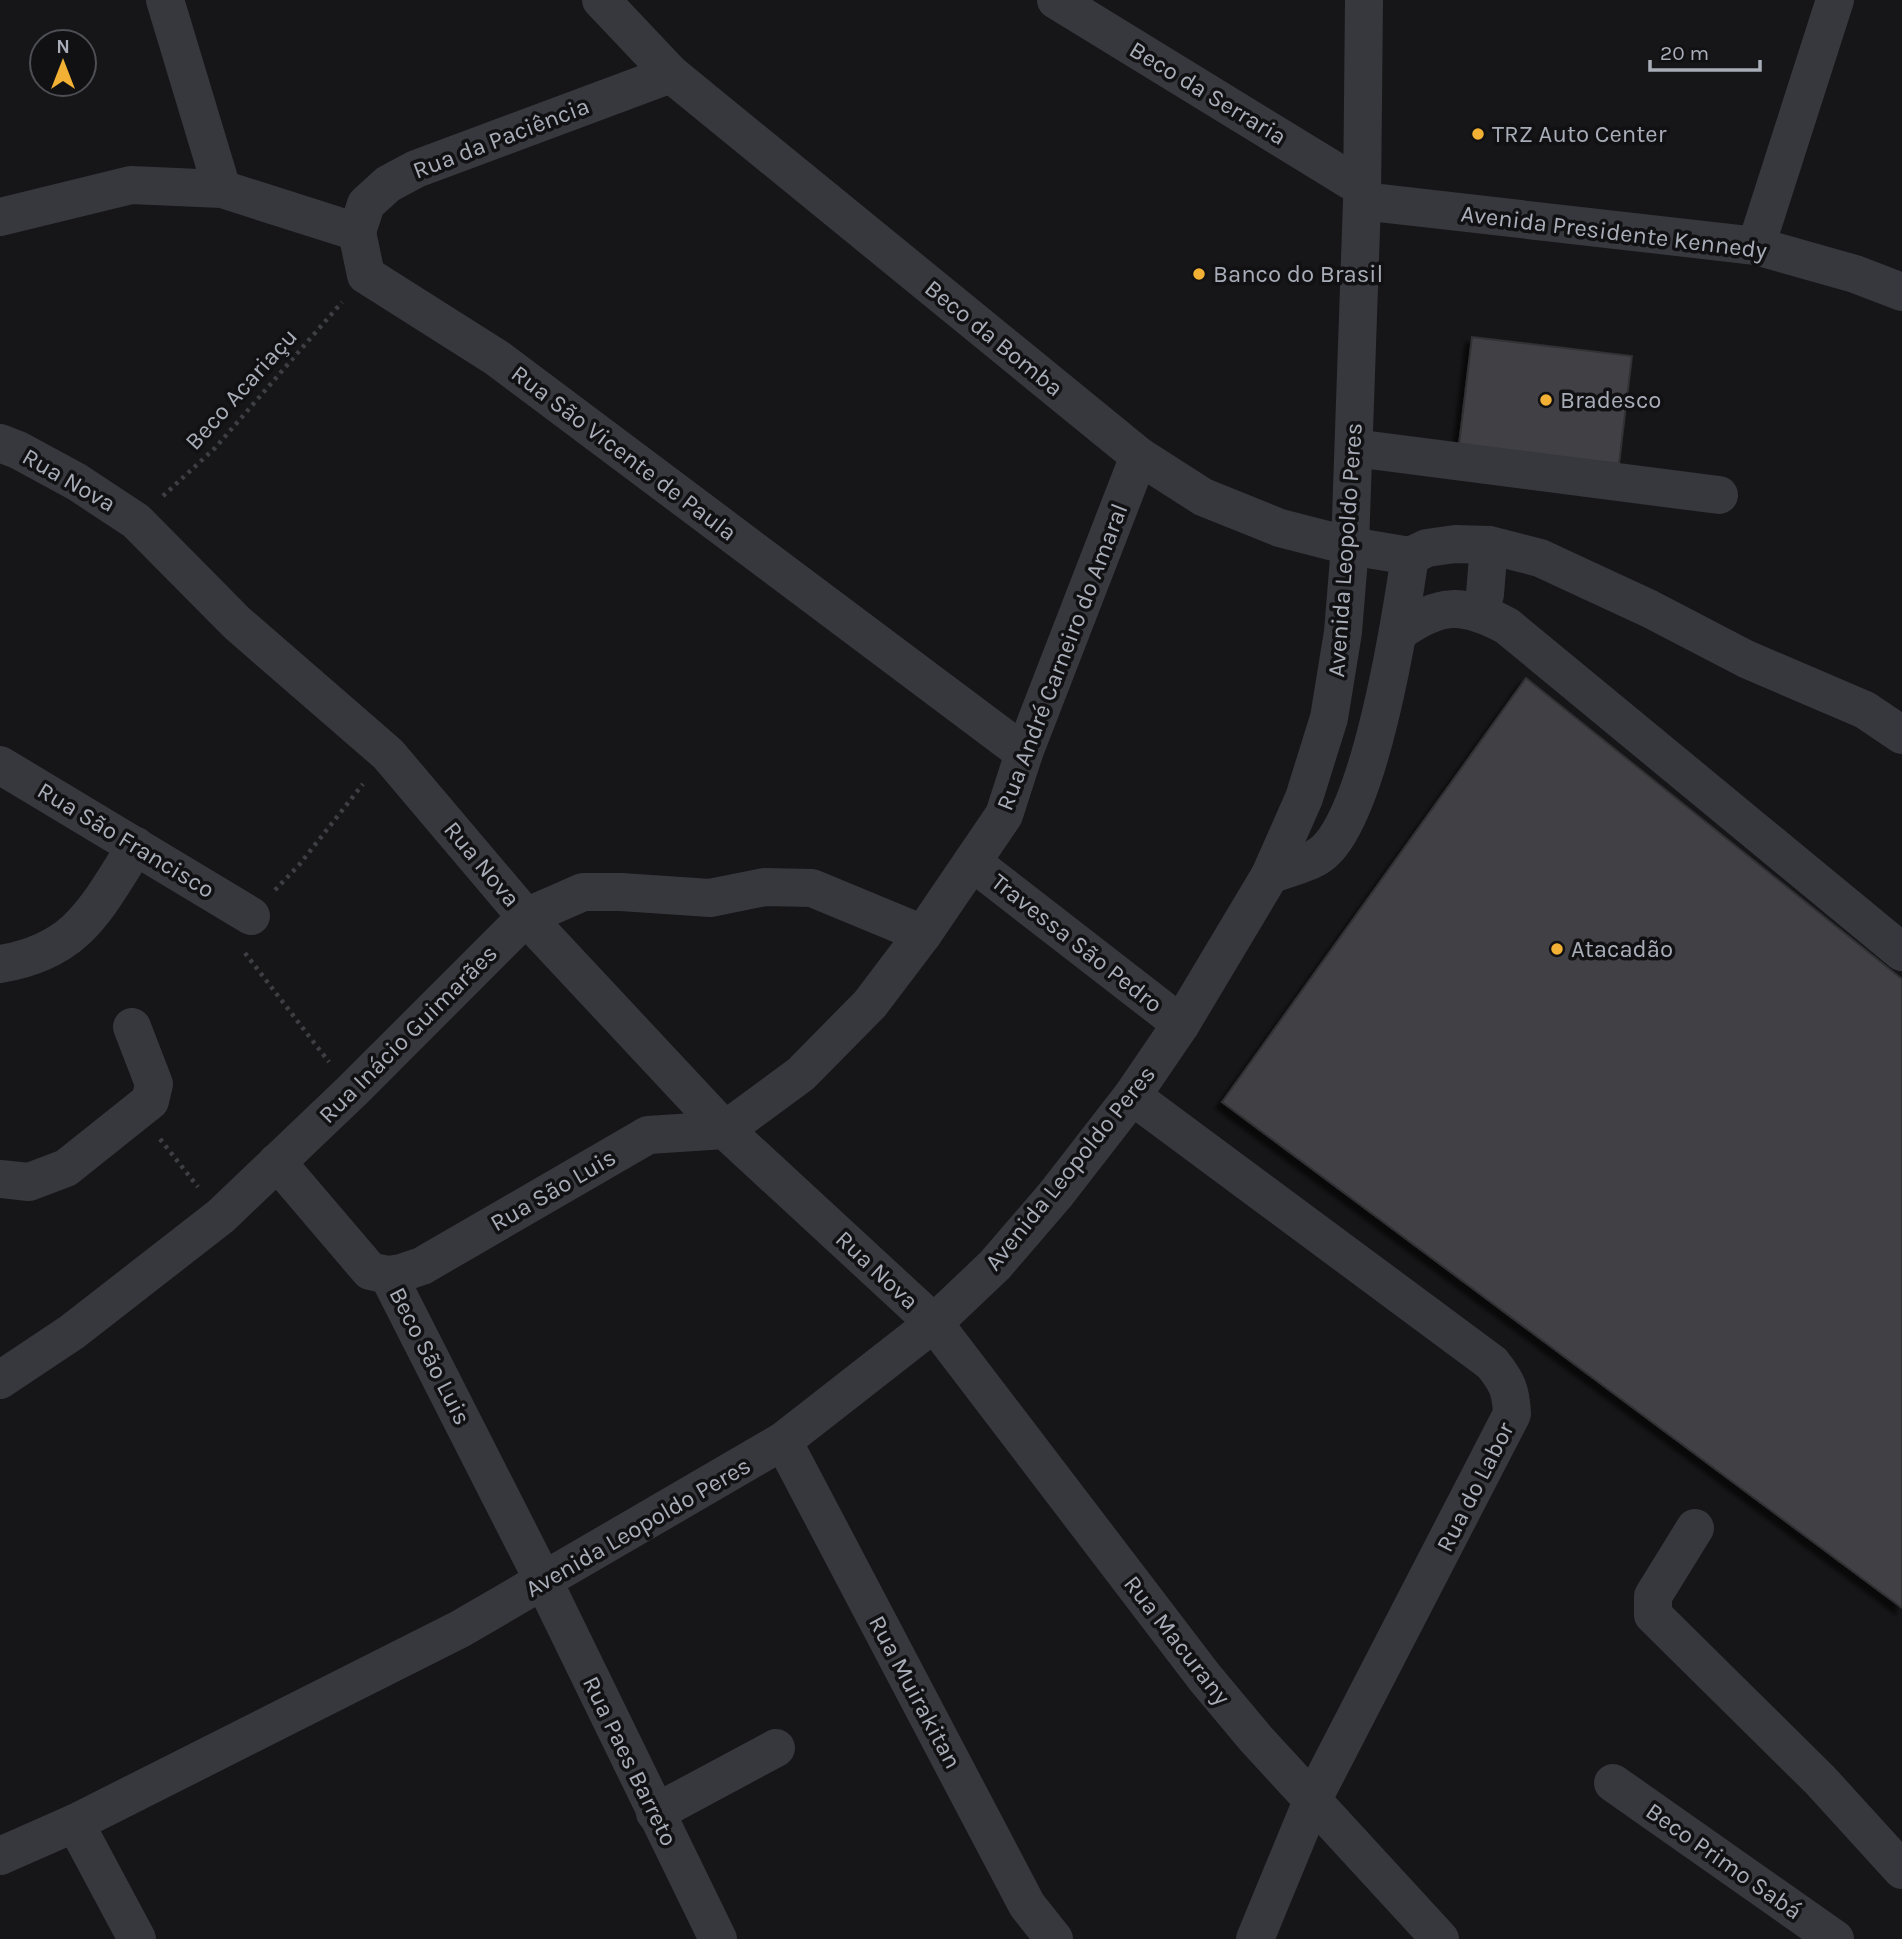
<svg xmlns="http://www.w3.org/2000/svg" width="1902" height="1939" viewBox="0 0 1902 1939" font-family="Karla,sans-serif">
<defs>
<filter id="shadow"><feDropShadow dx="-6" dy="6" stdDeviation="2" flood-color="#0009"/></filter>
</defs>
<rect width="100%" height="100%" fill="#161618"/>
<g fill="#404145" stroke="#303034" stroke-width="2" filter="url(#shadow)">
<polygon points="1472,337 1632,356 1619,464 1459,445"/>
<polygon points="1526,678 1902,979 1902,1608 1222,1102"/>
</g>
<g fill="none" stroke-linecap="round" stroke-linejoin="round">
<g stroke="#3d3f44" stroke-width="4.5" stroke-dasharray="3.5 5" stroke-linecap="butt">
<polyline points="163,496 215,448 342,302"/>
<polyline points="275,890 299,865 363,784"/>
<polyline points="245,953 329,1062"/>
<polyline points="160,1139 198,1187"/>
</g>
<g stroke="#37383d" stroke-width="38">
<polyline points="165,0 222,189"/>
<polyline points="601,0 671,74 1139,456 1203,497 1280,528 1350,546 1410,556 1427,548 1455,544 1489,545 1540,558 1650,609 1746,659 1865,710 1902,735"/>
<polyline points="1056,0 1361,187"/>
<polyline points="1362,201 1756,246 1855,274 1902,292"/>
<polyline points="0,217 131,185 222,189 357,232 366,275 497,358 1024,753"/>
<polyline points="357,232 366,204 388,184 416,169 671,74"/>
<polyline points="1756,246 1835,0"/>
<polyline points="0,443 18,450 77,482 136,521 237,623 388,754 526,917 725,1130 934,1323 1205,1678 1256,1739 1440,1939"/>
<polyline points="1354,448 1719,495"/>
<polyline points="1480,613 1485,594 1489,545"/>
<path d="M 1399,632 C 1440,603 1462,602 1507,626 L 1902,952"/>
<polyline points="0,765 251,916"/>
<polyline points="972,862 1181,1024"/>
<path d="M 1270,875 C 1284,869 1308,864 1320,855 C 1370,821 1401,617 1410,556"/>
<path d="M 0,964 C 79,951 96,908 136,846"/>
<path d="M 1132,1096 L 1492,1363 C 1507,1382 1511,1390 1512,1414 L 1312,1801 L 1255,1939"/>
<polyline points="725,1130 801,1074 870,1004 923,934 1004,815 1024,753 1139,456"/>
<polyline points="277,1162 370,1271 388,1275 544,1582 718,1939"/>
<polyline points="0,1179 29,1182 66,1168 150,1101 154,1084 132,1027"/>
<polyline points="388,1275 401,1273 422,1266 648,1135 725,1130"/>
<polyline points="0,1380 72,1332 221,1216 352,1091 526,917 583,892 621,892 710,898 765,887 812,888 923,934"/>
<polyline points="783,1441 1027,1905 1054,1939"/>
<polyline points="1695,1528 1653,1596 1653,1615 1820,1780 1902,1870"/>
<polyline points="1613,1783 1835,1939"/>
<polyline points="655,1813 776,1748"/>
<polyline points="75,1823 137,1939"/>
<polyline points="0,1856 75,1823 460,1629 783,1441 934,1323 995,1265 1056,1194 1132,1096 1181,1024 1270,875 1304,798 1329,718 1343,632 1350,546 1362,201 1364,0"/>
</g>
</g>
<g fill="#f2b134" stroke="#111113" stroke-width="2.5">
<circle cx="1478" cy="134" r="7"/>
<circle cx="1199" cy="274" r="7"/>
<circle cx="1546" cy="400" r="7"/>
<circle cx="1557" cy="949" r="7"/>
</g>
<g text-anchor="middle" stroke-width="7" stroke-linejoin="round" paint-order="stroke">
<g font-size="24" fill="#a8adb8" stroke="#111113">
<text transform="translate(1208 93) rotate(31)" y="8">Beco da Serraria</text>
<text transform="translate(501 138) rotate(-21)" y="8">Rua da Paciência</text>
<text transform="translate(1614 232) rotate(7)" y="8">Avenida Presidente Kennedy</text>
<text transform="translate(994 338) rotate(39)" y="8">Beco da Bomba</text>
<text transform="translate(241 389) rotate(-48)" y="8">Beco Acariaçu</text>
<text transform="translate(624 453) rotate(37)" y="8">Rua São Vicente de Paula</text>
<text transform="translate(69 480) rotate(30)" y="8">Rua Nova</text>
<text transform="translate(1345 550) rotate(-86)" y="8">Avenida Leopoldo Peres</text>
<text transform="translate(1062 657) rotate(-69)" y="8">Rua André Carneiro do Amaral</text>
<text transform="translate(126 840) rotate(31)" y="8">Rua São Francisco</text>
<text transform="translate(482 864) rotate(50)" y="8">Rua Nova</text>
<text transform="translate(1077 943) rotate(38)" y="8">Travessa São Pedro</text>
<text transform="translate(408 1034) rotate(-45)" y="8">Rua Inácio Guimarães</text>
<text transform="translate(1070 1168) rotate(-51)" y="8">Avenida Leopoldo Peres</text>
<text transform="translate(553 1190) rotate(-30)" y="8">Rua São Luis</text>
<text transform="translate(877 1270) rotate(43)" y="8">Rua Nova</text>
<text transform="translate(430 1356) rotate(63)" y="8">Beco São Luis</text>
<text transform="translate(1475 1487) rotate(-63)" y="8">Rua do Labor</text>
<text transform="translate(638 1527) rotate(-30)" y="8">Avenida Leopoldo Peres</text>
<text transform="translate(1177 1640) rotate(52)" y="8">Rua Macurany</text>
<text transform="translate(915 1692) rotate(62)" y="8">Rua Muirakitan</text>
<text transform="translate(630 1761) rotate(64)" y="8">Rua Paes Barreto</text>
<text transform="translate(1724 1861) rotate(35)" y="8">Beco Primo Sabá</text>
</g>
<g font-size="24" fill="#a8adb8" stroke="#111113" text-anchor="start">
<text x="1492" y="142">TRZ Auto Center</text>
<text x="1213" y="282">Banco do Brasil</text>
<text x="1560" y="408">Bradesco</text>
<text x="1571" y="957">Atacadão</text>
</g>
</g>
<g transform="translate(63 63)"><circle r="33" fill="#111113" stroke="#4d4f55" stroke-width="2"/>
<path d="M0-5L12 26L0 18L-12 26Z" fill="#f2b134"/>
<text y="-10" font-size="19" font-weight="bold" text-anchor="middle" fill="#a8adb8">N</text>
</g>
<path d="M1650 60v10h110v-10" fill="none" stroke="#a8adb8" stroke-width="3.5"/>
<text x="1660" y="60" font-size="21" fill="#a8adb8" stroke="#111113" stroke-width="5" paint-order="stroke">20 m</text>
</svg>
